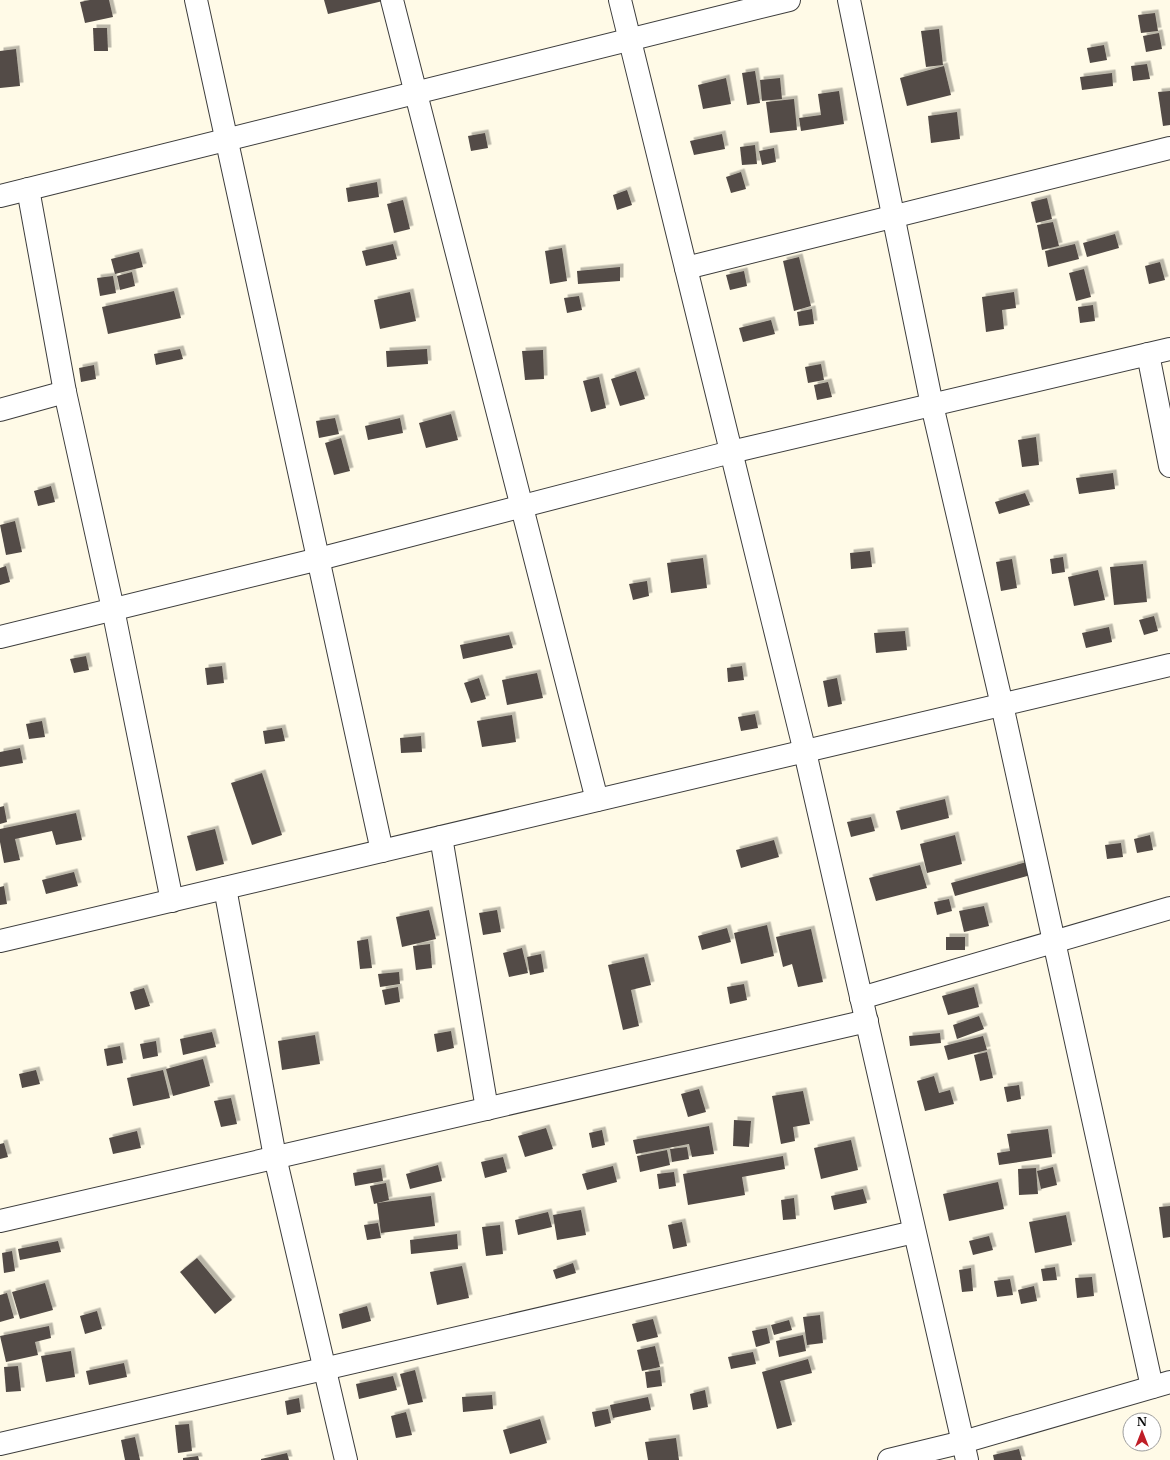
<svg xmlns="http://www.w3.org/2000/svg" width="1170" height="1460" viewBox="0 0 1170 1460" font-family="'Libre Baskerville',serif">
<defs>
<filter id="shadow"><feDropShadow dx="3.5" dy="-3.5" stdDeviation="0" flood-color="#0004"/></filter>
</defs>
<rect width="100%" height="100%" fill="#fffae7"/>
<g fill="#534b46" filter="url(#shadow)">
<polygon points="90,0 109,0 113,17 85,23 80,2"/>
<polygon points="324,0 382,0 383,1 328,14"/>
<polygon points="1155,13 1158,31 1141,33 1138,15"/>
<polygon points="93,28 107,28 108,51 94,51"/>
<polygon points="939,29 943,65 926,67 921,31"/>
<polygon points="1159,33 1162,49 1146,52 1143,36"/>
<polygon points="1104,45 1107,60 1090,63 1087,48"/>
<polygon points="16,49 20,86 0,88 0,51"/>
<polygon points="1147,64 1150,79 1133,81 1131,66"/>
<polygon points="944,66 951,95 907,106 900,78"/>
<polygon points="755,71 760,103 747,105 742,73"/>
<polygon points="1112,73 1113,86 1082,90 1080,77"/>
<polygon points="726,78 731,104 703,109 698,85"/>
<polygon points="780,78 782,99 762,101 760,80"/>
<polygon points="839,91 844,124 801,131 799,118 821,115 818,94"/>
<polygon points="1170,91 1170,125 1163,126 1158,92"/>
<polygon points="794,99 797,130 770,133 766,102"/>
<polygon points="957,112 960,139 931,143 928,116"/>
<polygon points="485,133 488,148 471,151 468,136"/>
<polygon points="722,134 725,149 694,155 690,141"/>
<polygon points="755,145 757,164 742,165 740,147"/>
<polygon points="774,148 776,162 762,165 759,151"/>
<polygon points="741,172 746,189 731,193 726,177"/>
<polygon points="377,182 379,197 348,202 346,188"/>
<polygon points="627,190 632,205 617,210 613,195"/>
<polygon points="1047,198 1052,219 1036,223 1031,202"/>
<polygon points="403,200 410,229 394,233 387,204"/>
<polygon points="1053,222 1059,246 1042,250 1037,225"/>
<polygon points="1115,234 1119,248 1087,257 1083,243"/>
<polygon points="393,244 397,259 366,266 362,251"/>
<polygon points="1075,244 1079,259 1048,267 1045,251"/>
<polygon points="562,248 567,281 550,284 545,251"/>
<polygon points="139,252 143,267 115,274 111,259"/>
<polygon points="799,257 811,306 794,311 783,261"/>
<polygon points="1160,262 1165,280 1149,284 1145,266"/>
<polygon points="620,267 620,281 578,284 577,271"/>
<polygon points="1084,269 1091,297 1076,301 1069,273"/>
<polygon points="744,271 747,286 730,290 726,275"/>
<polygon points="132,272 135,286 120,290 117,276"/>
<polygon points="113,276 116,293 100,296 97,278"/>
<polygon points="174,291 181,318 108,334 102,307"/>
<polygon points="410,292 416,321 380,329 374,300"/>
<polygon points="1014,292 1016,308 1002,310 1004,329 986,332 982,297"/>
<polygon points="579,296 582,310 567,313 564,298"/>
<polygon points="1093,305 1095,321 1080,323 1078,307"/>
<polygon points="812,309 814,324 799,326 797,312"/>
<polygon points="771,320 775,334 743,342 739,328"/>
<polygon points="180,349 183,359 156,365 154,354"/>
<polygon points="427,349 428,364 387,367 386,351"/>
<polygon points="543,350 544,379 525,380 522,351"/>
<polygon points="821,364 824,380 808,383 805,367"/>
<polygon points="94,365 96,379 81,382 79,368"/>
<polygon points="636,371 645,399 620,406 611,379"/>
<polygon points="599,377 606,408 591,412 583,381"/>
<polygon points="828,382 832,397 817,400 814,385"/>
<polygon points="451,414 458,440 426,448 419,423"/>
<polygon points="335,418 339,434 319,438 316,421"/>
<polygon points="400,418 403,433 368,440 365,426"/>
<polygon points="1036,437 1039,465 1022,467 1018,440"/>
<polygon points="341,438 350,471 334,475 325,443"/>
<polygon points="1113,473 1115,489 1079,494 1076,478"/>
<polygon points="51,486 55,502 38,506 34,491"/>
<polygon points="1025,493 1030,505 999,514 995,502"/>
<polygon points="15,521 22,552 6,555 0,525"/>
<polygon points="870,551 872,567 851,569 850,553"/>
<polygon points="1063,557 1065,572 1052,574 1050,559"/>
<polygon points="703,558 707,588 671,593 667,563"/>
<polygon points="1012,559 1017,588 1001,591 996,562"/>
<polygon points="1143,564 1147,602 1114,605 1110,567"/>
<polygon points="6,566 10,582 0,585 0,568"/>
<polygon points="1098,570 1105,600 1074,606 1068,577"/>
<polygon points="647,581 649,596 633,600 629,584"/>
<polygon points="1154,616 1158,631 1144,635 1139,620"/>
<polygon points="1109,627 1112,642 1086,648 1082,633"/>
<polygon points="905,631 907,650 876,653 874,633"/>
<polygon points="509,635 513,648 463,659 460,645"/>
<polygon points="86,656 89,670 74,673 70,659"/>
<polygon points="222,666 224,683 207,685 205,668"/>
<polygon points="742,666 744,680 728,682 727,668"/>
<polygon points="537,673 543,698 507,705 502,680"/>
<polygon points="479,678 486,699 471,703 464,683"/>
<polygon points="837,678 842,704 828,707 823,681"/>
<polygon points="755,714 758,728 741,731 738,717"/>
<polygon points="512,715 516,742 482,747 477,721"/>
<polygon points="42,721 45,737 29,739 26,724"/>
<polygon points="282,728 285,741 265,744 263,731"/>
<polygon points="421,736 422,752 401,753 400,738"/>
<polygon points="20,748 23,763 0,767 0,752"/>
<polygon points="262,773 282,835 252,845 231,783"/>
<polygon points="945,799 949,818 901,830 896,811"/>
<polygon points="4,806 7,822 0,824 0,807"/>
<polygon points="76,813 82,840 56,845 52,831 15,839 20,860 4,863 0,842 0,829"/>
<polygon points="871,817 875,831 851,837 847,822"/>
<polygon points="215,829 224,864 196,871 187,836"/>
<polygon points="955,835 962,864 927,873 920,844"/>
<polygon points="1150,835 1153,850 1137,853 1134,839"/>
<polygon points="774,840 779,857 741,868 736,850"/>
<polygon points="1121,843 1123,857 1107,859 1105,845"/>
<polygon points="1034,860 1038,873 955,896 951,883"/>
<polygon points="920,865 927,888 876,901 869,878"/>
<polygon points="74,872 78,886 46,894 42,880"/>
<polygon points="4,886 7,904 0,905 0,887"/>
<polygon points="949,899 952,911 937,915 934,902"/>
<polygon points="984,906 989,926 964,932 959,911"/>
<polygon points="429,910 436,939 402,947 396,917"/>
<polygon points="497,910 501,932 483,935 479,913"/>
<polygon points="767,925 774,956 741,964 734,933"/>
<polygon points="727,928 731,942 702,950 698,936"/>
<polygon points="811,929 823,982 798,987 792,964 783,967 776,937"/>
<rect x="946" y="937" width="19" height="13"/>
<polygon points="368,939 372,968 360,969 357,941"/>
<polygon points="430,944 432,968 416,970 413,946"/>
<polygon points="522,948 528,973 509,977 503,953"/>
<polygon points="541,954 544,972 530,975 527,957"/>
<polygon points="644,957 651,985 631,990 639,1026 623,1030 608,965"/>
<polygon points="399,972 400,984 380,987 378,974"/>
<polygon points="744,984 747,1000 730,1004 727,987"/>
<polygon points="398,987 400,1002 385,1005 382,990"/>
<polygon points="974,987 979,1007 948,1015 942,996"/>
<polygon points="144,988 150,1006 135,1010 130,992"/>
<polygon points="979,1016 984,1029 957,1039 953,1025"/>
<polygon points="451,1031 454,1048 437,1052 434,1034"/>
<polygon points="212,1032 216,1047 183,1055 180,1039"/>
<polygon points="940,1033 941,1043 910,1046 909,1036"/>
<polygon points="315,1035 320,1064 282,1070 278,1041"/>
<polygon points="983,1036 987,1050 948,1060 944,1046"/>
<polygon points="156,1041 158,1056 143,1059 140,1044"/>
<polygon points="120,1046 123,1063 107,1066 104,1049"/>
<polygon points="987,1052 993,1078 980,1081 974,1055"/>
<polygon points="203,1059 210,1086 173,1096 166,1069"/>
<polygon points="36,1070 40,1084 22,1088 19,1074"/>
<polygon points="163,1070 170,1098 133,1106 127,1078"/>
<polygon points="934,1076 939,1093 950,1090 954,1104 925,1111 917,1081"/>
<polygon points="1019,1085 1021,1099 1007,1102 1004,1087"/>
<polygon points="699,1089 706,1112 688,1117 681,1094"/>
<polygon points="803,1091 810,1124 793,1127 795,1141 781,1144 772,1096"/>
<polygon points="231,1098 237,1124 221,1127 214,1101"/>
<polygon points="734,1120 751,1121 749,1147 733,1146"/>
<polygon points="709,1126 714,1154 692,1157 689,1144 636,1154 633,1140"/>
<polygon points="546,1128 553,1149 525,1157 518,1136"/>
<polygon points="1048,1129 1052,1157 999,1165 997,1153 1010,1151 1007,1134"/>
<polygon points="602,1130 605,1145 592,1148 589,1133"/>
<polygon points="137,1131 141,1148 113,1154 109,1138"/>
<polygon points="851,1140 858,1170 821,1179 814,1148"/>
<polygon points="4,1143 8,1157 0,1159 0,1144"/>
<polygon points="687,1147 689,1159 672,1162 670,1149"/>
<polygon points="667,1150 670,1165 640,1172 637,1156"/>
<polygon points="783,1156 785,1169 742,1177 745,1195 688,1205 683,1174"/>
<polygon points="503,1157 507,1172 485,1178 481,1162"/>
<polygon points="438,1165 442,1181 410,1189 406,1174"/>
<polygon points="613,1166 617,1182 587,1190 582,1174"/>
<polygon points="1053,1167 1057,1185 1041,1189 1037,1171"/>
<polygon points="381,1168 383,1181 355,1186 353,1173"/>
<polygon points="1036,1168 1038,1194 1019,1195 1018,1169"/>
<polygon points="674,1172 676,1186 659,1189 657,1174"/>
<polygon points="998,1182 1004,1209 949,1221 943,1194"/>
<polygon points="386,1183 389,1200 374,1204 370,1186"/>
<polygon points="863,1189 867,1203 834,1210 831,1196"/>
<polygon points="431,1196 435,1226 381,1233 377,1203"/>
<polygon points="794,1198 796,1219 783,1220 781,1200"/>
<polygon points="1170,1206 1170,1237 1163,1238 1159,1207"/>
<polygon points="581,1210 586,1235 557,1240 553,1215"/>
<polygon points="548,1212 552,1227 518,1235 515,1220"/>
<polygon points="1066,1215 1072,1245 1035,1253 1029,1222"/>
<polygon points="682,1222 687,1246 673,1249 668,1225"/>
<polygon points="378,1223 381,1238 367,1240 364,1225"/>
<polygon points="500,1225 503,1254 486,1256 482,1227"/>
<polygon points="457,1234 458,1249 411,1254 410,1240"/>
<polygon points="989,1236 993,1250 973,1255 969,1241"/>
<polygon points="58,1241 61,1252 20,1260 18,1249"/>
<polygon points="12,1251 15,1271 4,1273 2,1253"/>
<polygon points="197,1258 232,1300 215,1314 180,1272"/>
<polygon points="573,1263 576,1273 556,1279 553,1270"/>
<polygon points="462,1266 469,1298 437,1305 430,1272"/>
<polygon points="1055,1267 1057,1280 1043,1281 1041,1269"/>
<polygon points="971,1268 973,1291 962,1292 959,1270"/>
<polygon points="1092,1277 1094,1296 1077,1298 1075,1278"/>
<polygon points="1010,1279 1013,1295 997,1297 994,1281"/>
<polygon points="45,1283 53,1310 20,1319 12,1292"/>
<polygon points="1034,1286 1037,1301 1021,1304 1018,1290"/>
<polygon points="7,1293 14,1318 0,1322 0,1295"/>
<polygon points="367,1306 371,1321 342,1329 339,1314"/>
<polygon points="97,1311 102,1329 85,1334 80,1316"/>
<polygon points="820,1315 823,1343 807,1345 803,1317"/>
<polygon points="653,1319 658,1337 637,1342 632,1324"/>
<polygon points="789,1320 792,1330 774,1335 771,1325"/>
<polygon points="49,1326 51,1338 35,1342 38,1355 6,1362 0,1336"/>
<polygon points="767,1328 770,1343 756,1347 752,1331"/>
<polygon points="803,1335 806,1351 779,1357 776,1341"/>
<polygon points="655,1346 660,1367 642,1371 637,1350"/>
<polygon points="71,1351 75,1377 46,1382 41,1356"/>
<polygon points="753,1352 756,1364 731,1369 728,1357"/>
<polygon points="808,1359 812,1373 780,1381 792,1425 777,1429 762,1372"/>
<polygon points="124,1363 127,1377 89,1385 86,1371"/>
<polygon points="18,1366 21,1391 6,1392 4,1367"/>
<polygon points="415,1370 423,1402 408,1405 400,1374"/>
<polygon points="660,1370 662,1386 647,1388 645,1372"/>
<polygon points="393,1376 397,1390 359,1399 356,1384"/>
<polygon points="705,1390 708,1407 693,1410 690,1394"/>
<polygon points="492,1395 493,1409 463,1412 462,1397"/>
<polygon points="648,1397 651,1410 613,1418 610,1405"/>
<polygon points="299,1398 301,1412 287,1415 285,1401"/>
<polygon points="608,1409 611,1423 595,1427 592,1412"/>
<polygon points="406,1412 412,1435 396,1438 391,1416"/>
<polygon points="540,1419 547,1443 510,1454 503,1430"/>
<polygon points="189,1424 192,1451 178,1453 175,1425"/>
<polygon points="135,1437 140,1460 125,1460 121,1440"/>
<polygon points="676,1438 679,1460 648,1460 645,1442"/>
<polygon points="1019,1449 1022,1460 994,1460 993,1455"/>
<polygon points="287,1453 289,1460 261,1460 261,1459"/>
<polygon points="198,1456 199,1460 183,1460 183,1458"/>
</g>
<g fill="none" stroke-linecap="round" stroke-linejoin="round">
<g stroke="#3d3d3d" stroke-width="24">
<g id="minor">
<polyline points="196,0 382,851"/>
<polyline points="392,0 597,800"/>
<polyline points="849,0 932,405 1002,705 1152,1387"/>
<polyline points="28,189 65,392 113,609 172,901"/>
<polyline points="0,196 789,0"/>
<polyline points="686,268 1170,148"/>
<polyline points="1148,354 1170,466"/>
<polyline points="0,410 65,392"/>
<polyline points="0,637 319,559 731,452 1170,349"/>
<polyline points="441,837 487,1109"/>
<polyline points="225,888 275,1157 346,1460"/>
<polyline points="861,998 1170,908"/>
<polyline points="0,1221 867,1021"/>
<polyline points="0,1444 914,1232"/>
<polyline points="889,1460 963,1442 1170,1382"/>
</g>
</g>
<g stroke="#3d3d3d" stroke-width="24">
<g id="tertiary">
<polyline points="620,0 805,752 967,1460"/>
<polyline points="0,941 1170,665"/>
</g>
</g>
<use href="#minor" stroke="#fff" stroke-width="22"/>
<use href="#tertiary" stroke="#fff" stroke-width="22"/>
</g>
<g transform="translate(1142 1432)"><circle r="19" fill="#ffffff" stroke="#9d9d9d"/>
<path d="M0-3L7 15L0 10L-7 15Z" fill="#bf1e28"/>
<text y="-6" font-size="11" font-weight="bold" text-anchor="middle" fill="#0a0a0a">N</text>
</g>
</svg>
